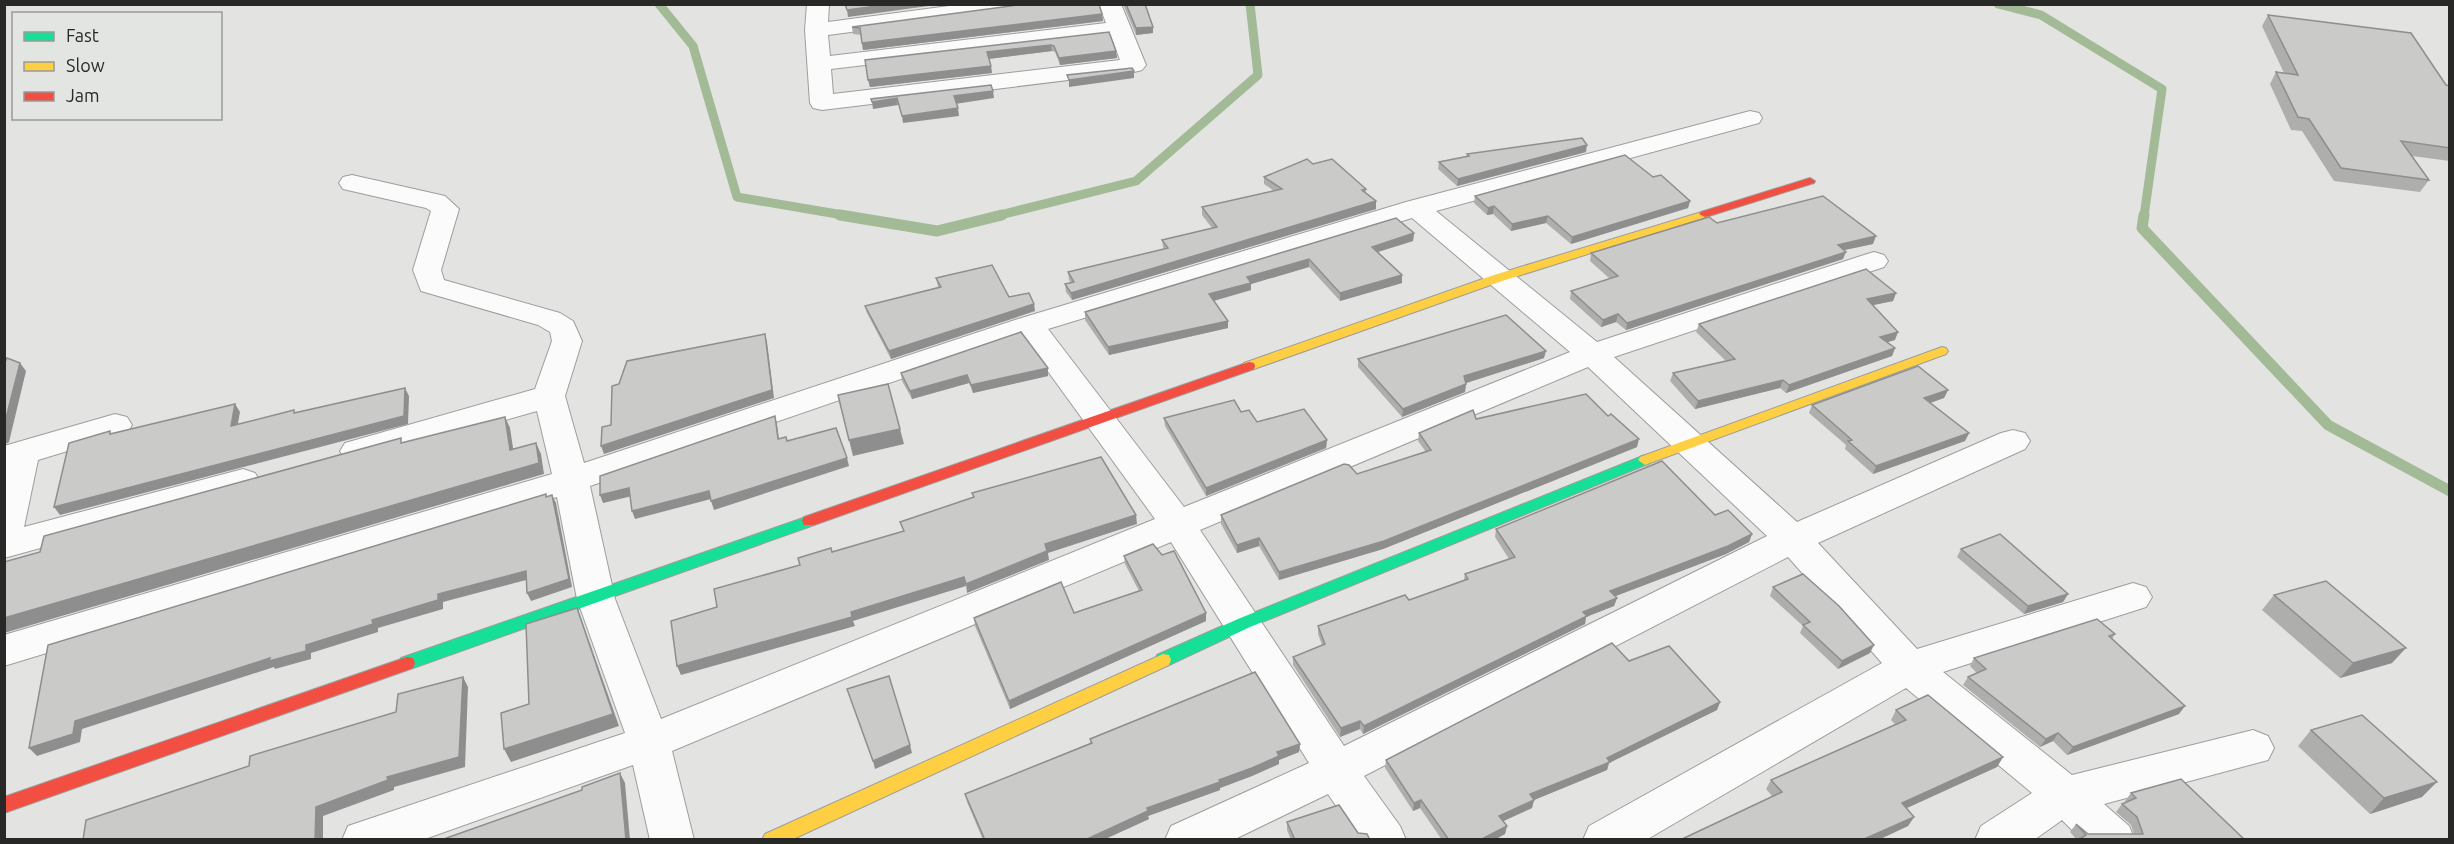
<svg xmlns="http://www.w3.org/2000/svg" width="2454" height="844" viewBox="0 0 2454 844" font-family="Ubuntu,sans-serif">
<rect width="100%" height="100%" fill="#e3e4e2"/>
<g fill="none" stroke-linecap="round" stroke-linejoin="round">
<g stroke="#a2ba96" stroke-width="9">
<polyline points="659,4 693,46 737,197 849,216"/>
<polyline points="1998,4 2041,15 2162,89 2144,216"/>
<polyline points="996,216 1136,181 1258,75 1250,4"/>
</g>
<g stroke="#a2ba96" stroke-width="11">
<polyline points="840,215 937,231 1002,215"/>
<polyline points="2144,215 2142,228 2328,425 2450,491"/>
</g>
<g stroke="#9d9e9c" stroke-width="2">
<g id="street">
<path d="M 807,4 L 829,4 L 828,22 L 964,4 L 1028,4 L 1026,9 L 1018,10 L 828,35 L 830,56 L 1106,23 L 1099,4 L 1121,4 L 1146,65 L 1142,70 L 1134,72 L 822,110 L 813,108 L 810,103 L 805,30 ZM 1111,36 L 1120,60 L 833,94 L 831,69 Z"/>
<path d="M 1750,111 L 1759,113 L 1762,118 L 1759,123 L 1436,211 L 1597,342 L 1864,255 L 1874,252 L 1884,255 L 1888,261 L 1884,267 L 1614,357 L 1797,522 L 2001,433 L 2013,430 L 2025,433 L 2030,441 L 2025,449 L 1818,543 L 1917,649 L 2133,583 L 2146,587 L 2152,597 L 2146,607 L 1943,672 L 2072,775 L 2253,730 L 2268,736 L 2274,748 L 2268,760 L 2104,804 L 2129,826 L 2135,840 L 2082,840 L 2062,820 L 2034,840 L 1975,840 L 1981,826 L 2032,793 L 1906,688 L 1646,840 L 1583,840 L 1589,826 L 1882,663 L 1788,557 L 1364,776 L 1400,826 L 1406,840 L 1359,840 L 1328,794 L 1233,840 L 1165,840 L 1171,826 L 1309,763 L 1171,542 L 672,751 L 694,840 L 650,840 L 633,765 L 422,840 L 342,840 L 348,826 L 625,733 L 577,599 L 557,497 L 4,666 L 4,635 L 552,474 L 537,411 L 357,462 L 345,459 L 340,451 L 345,443 L 535,389 L 552,341 L 550,332 L 538,325 L 421,291 L 413,270 L 431,211 L 426,208 L 343,189 L 339,183 L 343,177 L 352,175 L 445,196 L 459,209 L 441,270 L 444,280 L 560,313 L 573,321 L 582,341 L 565,396 L 584,463 L 1018,319 L 1406,202 ZM 1412,218 L 1570,352 L 1184,507 L 1048,329 ZM 1023,337 L 1155,519 L 661,719 L 615,599 L 590,486 ZM 1588,367 L 1767,536 L 1344,746 L 1200,530 Z"/>
<polygon points="115,414 127,417 132,425 127,433 38,460 24,527 243,469 255,473 260,481 255,489 4,558 4,446"/>
</g>
</g>
<g stroke="#9d9e9c" stroke-width="2">
<g id="fast">
<polygon points="1645,455 1652,460 1650,463 1250,627 1169,665 1163,666 1157,665 1155,660 1157,655 1238,619"/>
<polygon points="809,516 814,517 816,521 814,525 413,668 407,669 401,668 399,663 401,658"/>
</g>
</g>
<g stroke="#9d9e9c" stroke-width="2">
<g id="slow">
<polygon points="1705,211 1711,214 1709,216 1502,281 1254,369 1244,369 1243,366 1244,363 1494,275"/>
<polygon points="1942,347 1946,348 1948,351 1946,354 1650,463 1645,465 1638,460 1640,457"/>
<polygon points="1163,654 1169,655 1171,660 1169,665 791,840 762,840 765,834"/>
</g>
</g>
<g stroke="#9d9e9c" stroke-width="2">
<g id="jam">
<polygon points="1810,178 1815,181 1814,183 1709,216 1705,217 1699,214 1701,212"/>
<polygon points="1249,362 1254,363 1255,366 1254,369 814,525 804,525 802,521 804,517"/>
<polygon points="407,657 413,658 415,663 413,668 4,813 4,797"/>
</g>
</g>
<use href="#street" fill="#fbfbfb" fill-rule="evenodd"/>
<use href="#fast" fill="#16e098" fill-rule="evenodd"/>
<use href="#slow" fill="#ffcf43" fill-rule="evenodd"/>
<use href="#jam" fill="#f24e42" fill-rule="evenodd"/>
</g>
<g fill="#aeafad">
<polygon points="1123,4 1145,4 1153,33 1136,35"/>
<polygon points="1102,14 1103,21 863,50 861,35 853,34 852,27"/>
<polygon points="2268,15 2446,85 2450,86 2450,161 2412,156 2429,180 2420,192 2334,181 2302,131 2291,130 2270,84 2276,72 2284,73 2262,26"/>
<polygon points="1109,32 1116,51 1117,58 1060,65 1055,52 1052,51 989,59 992,73 870,87 865,60"/>
<polygon points="1586,152 1457,186 1438,169 1439,162 1467,157 1467,154"/>
<polygon points="1313,164 1366,189 1366,193 1376,201 1376,209 1072,300 1066,292 1065,284 1071,283 1069,280 1068,272 1164,249 1163,247 1162,240 1212,228 1202,215 1202,207 1274,191 1264,184 1264,177"/>
<polygon points="1653,177 1690,201 1688,208 1571,244 1546,223 1511,231 1493,214 1487,215 1474,203 1475,196"/>
<polygon points="1717,223 1873,244 1844,250 1843,259 1626,330 1616,322 1601,327 1570,299 1571,291 1610,279 1590,261 1591,253"/>
<polygon points="1414,233 1413,241 1378,252 1402,275 1402,283 1340,301 1309,267 1251,284 1251,290 1214,301 1228,328 1109,355 1085,320 1085,312"/>
<polygon points="936,278 1009,297 1035,311 891,359 867,313 865,306 938,287"/>
<polygon points="1896,293 1893,301 1873,305 1895,340 1887,342 1895,348 1892,356 1786,393 1780,388 1695,409 1670,381 1673,373 1726,361 1696,332 1699,324"/>
<polygon points="1544,358 1466,383 1465,392 1402,417 1358,367 1358,359"/>
<polygon points="1048,368 1048,376 973,393 969,383 912,399 902,381 901,373"/>
<polygon points="1948,390 1944,398 1930,403 1969,433 1965,441 1873,474 1845,449 1846,445 1809,413 1812,405"/>
<polygon points="1241,412 1257,422 1327,440 1326,448 1206,496 1165,426 1164,418"/>
<polygon points="1476,419 1637,447 1383,549 1279,580 1259,546 1237,553 1221,524 1221,515 1357,474 1426,452 1418,441 1419,433"/>
<polygon points="1715,515 1752,534 1749,542 1726,554 1615,596 1617,598 1614,606 1586,617 1585,624 1363,734 1360,729 1340,737 1293,665 1293,657 1322,645 1318,634 1318,626 1409,600 1464,580 1465,574 1509,559 1495,537 1496,529"/>
<polygon points="1961,549 2068,594 2063,602 2024,614 1957,557"/>
<polygon points="1124,556 1206,613 1206,621 1010,709 975,626 974,618 1074,613 1139,591 1125,564"/>
<polygon points="1773,587 1870,653 1838,669 1800,633 1803,626 1770,596"/>
<polygon points="2274,595 2392,663 2340,678 2262,610"/>
<polygon points="2115,634 2112,639 2179,714 2067,755 2053,741 2040,747 1963,685 1968,677 1977,673 1970,666 1974,658"/>
<polygon points="1629,661 1720,702 1717,710 1609,763 1607,770 1534,800 1532,808 1503,821 1507,826 1505,834 1494,840 1442,840 1420,808 1413,811 1385,768 1386,760"/>
<polygon points="1896,710 2003,757 1997,767 1906,808 1914,817 1908,826 1878,840 1680,840 1772,796 1766,789 1771,780 1895,724 1891,720"/>
<polygon points="2311,730 2422,797 2370,814 2298,746"/>
<polygon points="1090,739 1300,744 1299,752 1279,760 1279,764 1252,776 1220,788 1220,790 1148,816 1149,819 1103,840 983,840 967,802 965,794 1090,743"/>
<polygon points="2131,793 2245,840 2077,840 2070,832 2076,824 2088,834 2134,834 2131,825 2116,812 2122,804 2126,802 2125,801"/>
<polygon points="1287,822 1358,833 1370,840 1291,840 1287,830"/>
</g>
<g fill="#8d8e8d">
<polygon points="892,4 943,4 848,17 847,10"/>
<polygon points="1102,14 1103,21 863,50 862,43"/>
<polygon points="1153,27 1153,33 1136,35 1136,28"/>
<polygon points="1051,45 1052,51 988,59 987,52"/>
<polygon points="1116,51 1117,58 1060,65 1059,58"/>
<polygon points="991,66 992,73 870,87 868,80"/>
<polygon points="1134,71 1134,78 1069,87 1069,80"/>
<polygon points="993,91 994,98 955,104 954,96"/>
<polygon points="897,98 898,105 873,109 872,102"/>
<polygon points="958,108 959,116 903,123 902,116"/>
<polygon points="1587,145 1586,152 1457,186 1458,179"/>
<polygon points="1376,201 1376,209 1072,300 1071,293"/>
<polygon points="1690,201 1688,208 1571,244 1572,237"/>
<polygon points="1494,206 1493,214 1487,215 1488,208"/>
<polygon points="1548,216 1546,223 1511,231 1512,224"/>
<polygon points="1414,233 1413,241 1371,254 1372,247"/>
<polygon points="1876,236 1873,244 1835,252 1838,245"/>
<polygon points="1846,252 1843,259 1626,330 1627,323"/>
<polygon points="1309,259 1309,267 1251,284 1251,290 1209,302 1209,294 1247,277"/>
<polygon points="1402,275 1402,283 1340,301 1340,293"/>
<polygon points="1896,293 1893,301 1864,307 1867,299"/>
<polygon points="1034,304 1035,311 891,359 889,351"/>
<polygon points="1618,314 1616,322 1601,327 1603,320"/>
<polygon points="1228,321 1228,328 1109,355 1108,347"/>
<polygon points="1898,332 1895,340 1877,345 1880,337"/>
<polygon points="765,334 767,342 774,398 604,454 601,446"/>
<polygon points="1895,348 1892,356 1786,393 1789,385"/>
<polygon points="1546,351 1544,358 1463,384 1464,376"/>
<polygon points="20,363 26,371 9,442 4,445 4,426"/>
<polygon points="1048,368 1048,376 973,393 971,385"/>
<polygon points="967,375 969,383 912,399 910,391"/>
<polygon points="1783,380 1780,388 1695,409 1698,401"/>
<polygon points="1466,384 1465,392 1402,417 1403,409"/>
<polygon points="405,388 409,396 408,424 60,515 54,507"/>
<polygon points="1948,390 1944,398 1921,406 1924,398"/>
<polygon points="235,404 240,412 236,434 231,426"/>
<polygon points="775,416 777,424 780,447 778,439"/>
<polygon points="505,417 510,428 515,461 510,450"/>
<polygon points="900,429 904,444 853,456 849,440"/>
<polygon points="1969,433 1965,441 1873,474 1876,466"/>
<polygon points="1639,439 1637,447 1383,549 1279,580 1279,572"/>
<polygon points="1327,440 1326,448 1206,496 1206,488"/>
<polygon points="536,443 541,454 544,474 4,633 4,618"/>
<polygon points="847,458 849,466 714,510 711,501"/>
<polygon points="629,488 632,496 603,503 600,495"/>
<polygon points="709,491 711,499 635,519 632,511"/>
<polygon points="552,495 556,503 572,587 531,601 527,593"/>
<polygon points="1136,515 1137,524 1048,553 1049,560 967,593 966,584 1045,544"/>
<polygon points="1752,534 1749,542 1726,554 1608,599 1610,591"/>
<polygon points="1259,538 1259,546 1237,553 1237,545"/>
<polygon points="526,571 530,579 443,602 443,609 378,628 378,632 311,653 311,659 275,669 274,667 82,729 80,742 37,756 29,748 75,721 372,620 438,594"/>
<polygon points="964,577 966,586 853,621 855,626 681,675 677,666"/>
<polygon points="2068,594 2063,602 2024,614 2028,606"/>
<polygon points="1617,598 1614,606 1586,617 1585,624 1363,734 1364,726 1583,612"/>
<polygon points="577,608 582,621 619,726 511,762 504,749 613,714"/>
<polygon points="1206,613 1206,621 1010,709 1009,701"/>
<polygon points="1874,645 1870,653 1838,669 1842,661"/>
<polygon points="2406,648 2392,663 2340,678 2353,663"/>
<polygon points="463,677 468,687 465,767 394,787 394,790 323,816 323,840 315,840 316,807 387,777"/>
<polygon points="1720,702 1717,710 1609,763 1607,770 1534,800 1532,808 1497,824 1499,816 1530,794"/>
<polygon points="2185,706 2179,714 2067,755 2073,747"/>
<polygon points="1360,721 1360,729 1340,737 1341,728"/>
<polygon points="2058,733 2053,741 2040,747 2046,739"/>
<polygon points="1300,744 1299,752 1279,760 1279,764 1252,776 1220,788 1220,790 1148,816 1149,819 1103,840 1085,840 1147,808 1219,780 1277,752"/>
<polygon points="910,745 912,753 875,769 873,761"/>
<polygon points="2003,757 1997,767 1896,813 1902,803"/>
<polygon points="620,773 625,783 630,840 626,840"/>
<polygon points="2437,782 2422,797 2370,814 2384,798"/>
<polygon points="1421,800 1420,808 1413,811 1414,803"/>
<polygon points="1914,817 1908,826 1878,840 1862,840"/>
<polygon points="1507,826 1505,834 1494,840 1480,840"/>
</g>
<g fill="#cacbc9" stroke="#8d8e8d" stroke-width="1.5">
<polygon points="845,4 892,4 847,10"/>
<polygon points="1099,4 1102,14 862,43 860,28 852,27 1026,4"/>
<polygon points="1126,4 1145,4 1153,27 1136,28"/>
<polygon points="2268,15 2411,33 2446,85 2450,86 2450,148 2401,141 2429,180 2341,168 2309,119 2298,117 2276,72 2298,75"/>
<polygon points="1109,32 1116,51 1059,58 1054,46 1051,45 987,52 991,66 868,80 865,60"/>
<polygon points="1132,68 1134,71 1069,80 1067,75"/>
<polygon points="991,85 993,91 954,96 958,108 902,116 897,98 872,102 871,99"/>
<polygon points="1582,138 1587,145 1458,179 1439,162 1469,156 1467,154"/>
<polygon points="1625,155 1653,177 1661,175 1690,201 1572,237 1548,216 1512,224 1494,206 1488,208 1475,196"/>
<polygon points="1307,159 1313,164 1332,159 1366,189 1362,190 1376,201 1071,293 1065,284 1074,282 1068,272 1168,248 1162,240 1217,227 1202,207 1282,189 1264,177"/>
<polygon points="1823,196 1876,236 1838,245 1846,252 1627,323 1618,314 1603,320 1571,291 1618,276 1591,253 1709,217 1717,223"/>
<polygon points="1396,218 1414,233 1372,247 1402,275 1340,293 1309,259 1247,277 1251,283 1209,294 1228,321 1108,347 1085,312"/>
<polygon points="992,265 1009,297 1029,293 1034,304 889,351 865,306 941,287 936,278"/>
<polygon points="1866,269 1896,293 1867,299 1898,332 1880,337 1895,348 1789,385 1783,380 1698,401 1673,373 1735,359 1699,324"/>
<polygon points="1506,315 1546,351 1464,376 1466,384 1403,409 1358,359"/>
<polygon points="1021,332 1048,368 971,385 967,375 910,391 901,373"/>
<polygon points="765,334 772,390 601,446 602,427 611,425 612,386 619,384 627,361"/>
<polygon points="7,358 20,363 4,426 4,364"/>
<polygon points="1918,366 1948,390 1924,398 1969,433 1876,466 1848,441 1852,440 1812,405"/>
<polygon points="888,384 900,429 849,440 838,395"/>
<polygon points="405,388 404,416 54,507 69,443 110,431 110,434 235,404 231,426 294,410 294,413"/>
<polygon points="1586,394 1608,416 1611,414 1639,439 1384,541 1279,572 1259,538 1237,545 1221,515 1344,464 1349,465 1357,474 1431,450 1419,433 1473,410 1476,419"/>
<polygon points="1234,400 1241,412 1249,410 1257,422 1304,409 1327,440 1206,488 1164,418"/>
<polygon points="775,416 778,439 786,437 787,441 836,428 847,458 711,501 709,491 632,511 629,488 600,495 600,476"/>
<polygon points="505,417 510,450 536,443 539,463 4,618 4,562 40,552 44,536 401,438 401,443"/>
<polygon points="1101,457 1136,515 1045,544 1047,551 966,584 964,577 851,612 852,617 677,666 671,621 717,607 714,589 800,565 798,558 831,548 832,552 904,531 900,522 974,497 972,493"/>
<polygon points="1662,461 1715,515 1728,510 1752,534 1728,546 1610,591 1617,598 1583,612 1587,616 1364,726 1360,721 1341,728 1293,657 1325,644 1318,626 1405,595 1409,600 1468,579 1465,574 1515,557 1496,529"/>
<polygon points="546,494 546,497 552,495 569,579 527,593 526,571 438,594 438,600 372,620 373,624 306,645 306,651 269,661 270,658 75,721 73,734 29,748 48,645"/>
<polygon points="2000,534 2068,594 2028,606 1961,549"/>
<polygon points="1153,544 1162,555 1174,551 1206,613 1009,701 974,618 1061,582 1074,613 1142,590 1124,556"/>
<polygon points="1803,574 1839,606 1874,645 1842,661 1803,625 1810,622 1773,587"/>
<polygon points="2326,581 2406,648 2353,663 2274,595"/>
<polygon points="577,608 613,714 504,749 501,713 529,704 526,624"/>
<polygon points="2097,619 2115,634 2109,636 2185,706 2073,747 2058,733 2046,739 1968,677 1986,669 1974,658"/>
<polygon points="1612,643 1629,661 1669,646 1720,702 1607,758 1610,762 1530,794 1534,800 1499,816 1507,826 1480,840 1449,840 1421,800 1414,803 1386,760"/>
<polygon points="1255,672 1300,744 1277,752 1279,756 1252,768 1219,780 1220,782 1147,808 1148,811 1085,840 985,840 965,794 1092,743 1090,739"/>
<polygon points="889,676 910,745 873,761 847,689"/>
<polygon points="463,677 459,757 387,777 388,780 316,807 315,840 83,840 86,820 249,766 250,756 396,712 398,694"/>
<polygon points="1928,695 2003,757 1902,803 1914,817 1862,840 1680,840 1782,792 1771,780 1906,720 1896,710"/>
<polygon points="2362,715 2437,782 2384,798 2311,730"/>
<polygon points="620,773 626,840 441,840 582,790 582,787"/>
<polygon points="2181,779 2245,840 2078,840 2086,835 2076,824 2088,834 2143,834 2137,817 2122,804 2136,798 2131,793"/>
<polygon points="1339,805 1358,833 1367,834 1370,840 1295,840 1287,822"/>
</g>
<rect width="2454" height="844" fill="none" stroke="#282927" stroke-width="12"/>
<rect x="12" y="12" width="210" height="108" fill="#e2e5e1" stroke="#989a97" stroke-width="1.5"/>
<rect x="24" y="32" width="30" height="9" fill="#16e098" stroke="#989a97" stroke-width="1.5"/>
<text x="66" y="42" font-size="18" fill="#282927">Fast</text>
<rect x="24" y="62" width="30" height="9" fill="#ffcf43" stroke="#989a97" stroke-width="1.5"/>
<text x="66" y="72" font-size="18" fill="#282927">Slow</text>
<rect x="24" y="92" width="30" height="9" fill="#f24e42" stroke="#989a97" stroke-width="1.5"/>
<text x="66" y="102" font-size="18" fill="#282927">Jam</text>
</svg>
